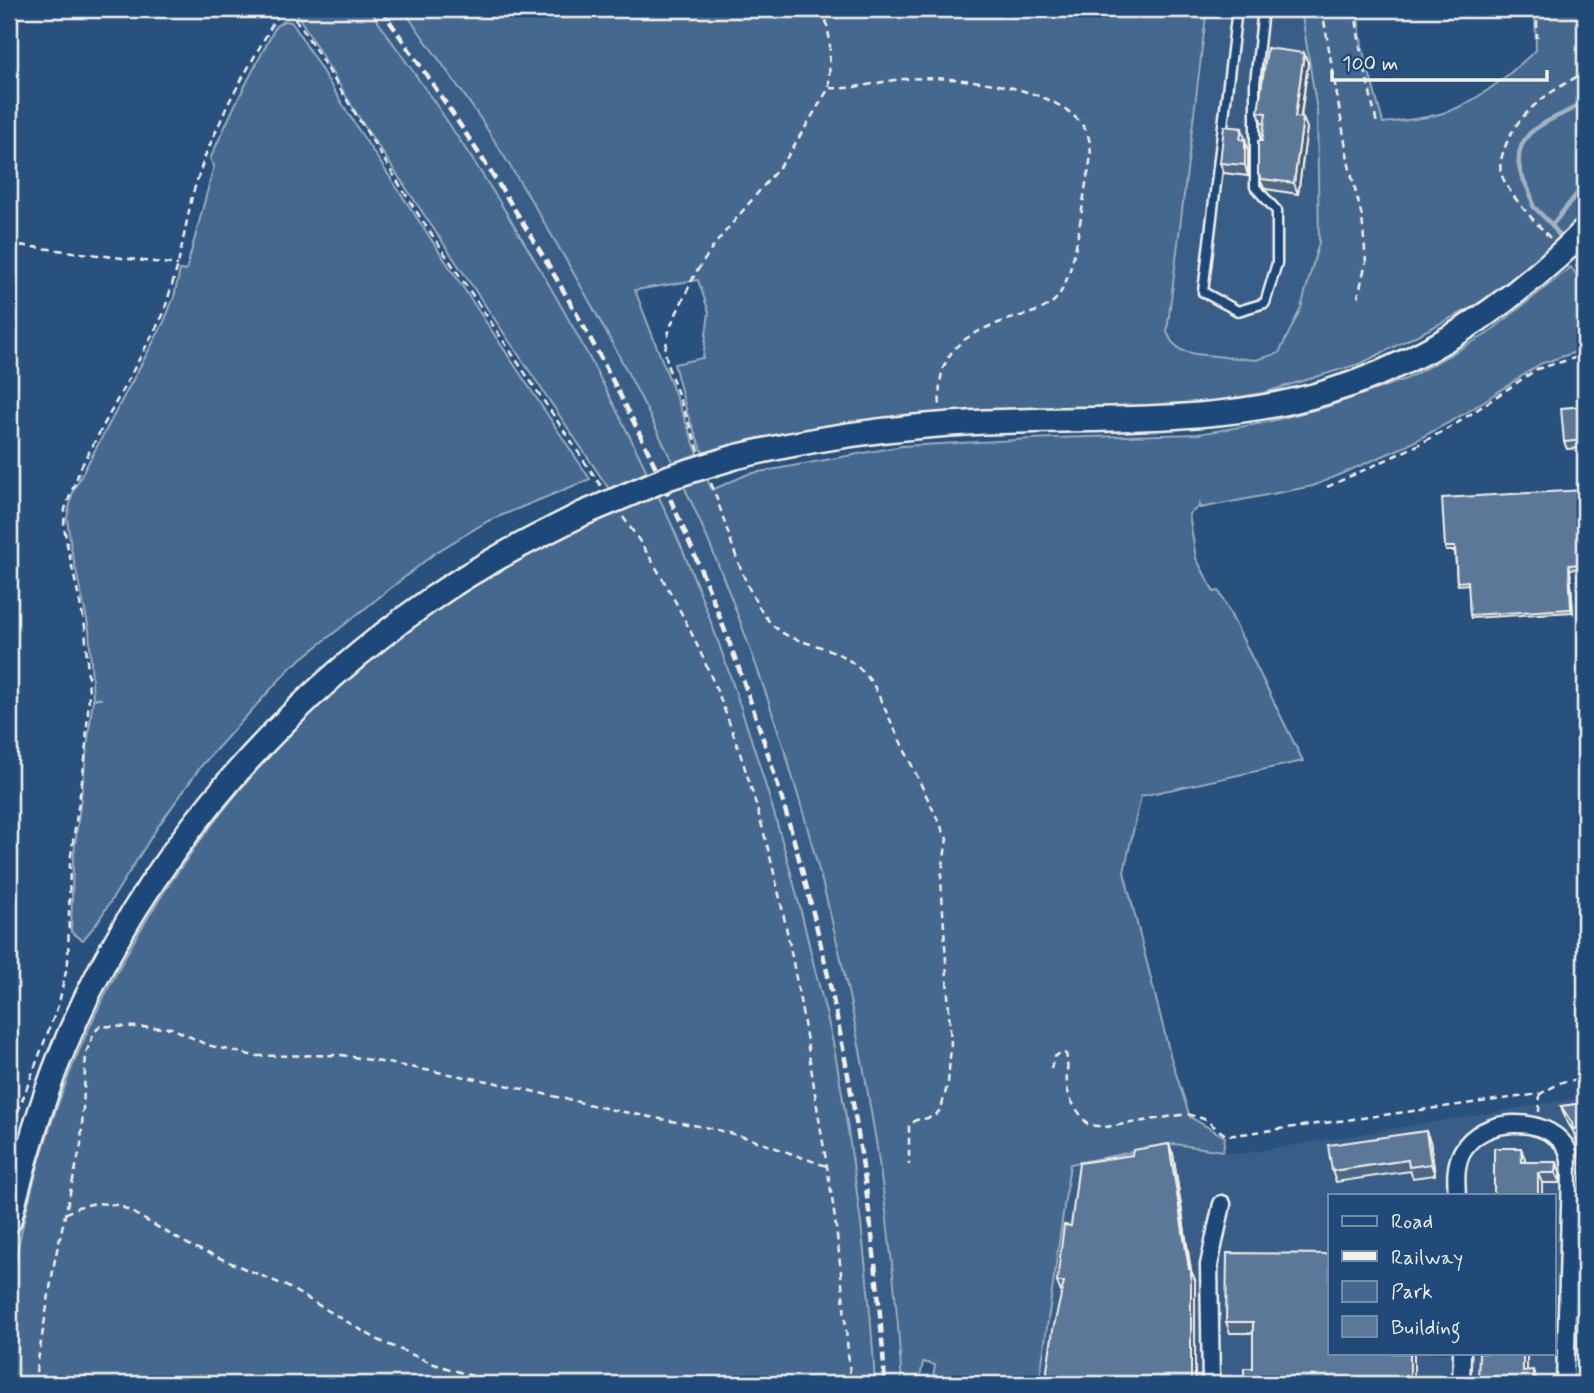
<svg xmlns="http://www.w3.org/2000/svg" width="1594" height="1393" viewBox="0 0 1594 1393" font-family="Mynerve,sans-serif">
<rect width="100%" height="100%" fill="#28517e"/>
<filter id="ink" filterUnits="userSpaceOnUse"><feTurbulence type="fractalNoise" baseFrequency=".0143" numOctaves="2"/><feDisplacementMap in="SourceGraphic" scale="14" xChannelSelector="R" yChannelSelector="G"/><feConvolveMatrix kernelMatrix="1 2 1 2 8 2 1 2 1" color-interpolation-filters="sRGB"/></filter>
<g filter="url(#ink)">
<g fill="#375d86" fill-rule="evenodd">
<polygon points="369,9 403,9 479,117 559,247 633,379 683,484 755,657 801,801 834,928 860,1045 883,1185 902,1384 875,1384 873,1338 856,1188 835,1051 774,810 728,666 673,527 608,392 456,133"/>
<polygon points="1209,9 1301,9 1317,111 1319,242 1301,308 1280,353 1256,360 1195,354 1181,350 1172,342 1167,332"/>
<path d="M 1585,1097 L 1585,1384 L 1039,1384 L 1070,1164 L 1174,1144 L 1239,1154 ZM 1330,1195 L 1554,1195 L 1554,1353 L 1330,1353 Z"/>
</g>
<g fill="#45688e" stroke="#9cacbb" stroke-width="2">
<path d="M 294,9 L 370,10 C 398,51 428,91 455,133 C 527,240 591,355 647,472 L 609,489 L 361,121 Z"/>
<path d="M 403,9 L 1207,9 L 1167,332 L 1172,342 L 1181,350 L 1195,354 L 1256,360 L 1279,353 L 1301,308 L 1319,242 L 1317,111 L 1301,9 L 1357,9 L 1362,46 L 1383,123 C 1408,120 1434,118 1457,108 C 1487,94 1512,72 1536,50 L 1535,9 L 1585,9 L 1585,210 L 1575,224 L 1493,297 L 1362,363 L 1263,393 L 1184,407 L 952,413 L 831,426 L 703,453 L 687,413 L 674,364 L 703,358 L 709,312 L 698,280 L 635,290 L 698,454 L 673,463 C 616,344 551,229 480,118 C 455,81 428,45 403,9 Z"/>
<polygon points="284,21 291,22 295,27 358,129 590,479 488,521 435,553 291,667 202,765 157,828 97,923 83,940 71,932 73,862 93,699 102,699 93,698 89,629 71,548 67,518 73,491 164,322 174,297 180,270 186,271 214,166 210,159 235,105 276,26"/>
<path d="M 1571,267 C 1590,291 1585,320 1585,349 L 1540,364 L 1466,413 L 1406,446 L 1313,486 L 1200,508 L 1199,502 L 1199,507 L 1189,514 L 1196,558 L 1214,592 L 1219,591 L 1303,761 L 1141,796 L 1124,872 L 1171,1058 L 1190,1117 L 1225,1137 L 1223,1151 L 1174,1144 L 1070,1164 L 1039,1384 L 932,1384 L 935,1365 L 923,1362 L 919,1384 L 902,1384 C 889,1164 847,946 780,736 C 752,650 721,565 683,484 L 706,476 L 712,490 L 748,474 L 902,446 L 1052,438 L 1198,434 L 1263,423 L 1326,407 L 1406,379 L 1487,334 Z"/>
<path d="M 657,493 C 696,574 726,660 753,745 C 777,819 798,894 815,970 C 822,998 830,1025 835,1053 C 855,1162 869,1274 875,1384 L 9,1384 C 9,1357 6,1329 9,1302 C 14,1261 23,1221 34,1181 C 93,962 226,771 405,631 C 480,571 569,531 657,493 Z"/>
</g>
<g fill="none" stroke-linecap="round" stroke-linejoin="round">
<g stroke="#a4b2be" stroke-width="4.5">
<polyline points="1552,225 1585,184"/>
<path d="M 1564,242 L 1552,225 L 1533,206 C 1533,191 1520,180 1519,165 C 1515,124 1560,120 1585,101"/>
<polyline points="1572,251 1585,262"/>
</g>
<g stroke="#f4f1e8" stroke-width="13">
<polyline id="lane" points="1237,9 1203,292 1238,311 1265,303 1277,263 1277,211 1255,187 1255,83 1263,9"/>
</g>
<g stroke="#f4f1e8" stroke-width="21">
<g id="street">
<path d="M 1457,1195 C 1456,1180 1455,1166 1462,1152 C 1480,1117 1544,1114 1566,1147 C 1571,1155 1570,1165 1571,1174 L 1565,1384"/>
<polyline points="1211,1384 1209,1265 1222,1204"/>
<polyline points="1461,1384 1462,1353"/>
</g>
</g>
<g stroke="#f4f1e8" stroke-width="28">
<g id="secondary">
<polyline points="1572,243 1585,230"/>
<path d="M 735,457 C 830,434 920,423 1018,421 C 1121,418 1225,422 1324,393 C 1412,367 1489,319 1556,258"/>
<path d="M 9,1221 C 23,1166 38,1112 59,1059 C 134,873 266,715 430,600 C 478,566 530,540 582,514"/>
</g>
</g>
<g stroke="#f4f1e8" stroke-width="2.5" stroke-dasharray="7 5" stroke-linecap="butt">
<polyline points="287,9 302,28 416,211 601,486"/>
<polyline points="1322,9 1349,165 1362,217 1366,262 1358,297"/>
<polyline points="1355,9 1360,47 1377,124"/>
<polyline points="1537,9 1537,38"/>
<path d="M 830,88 C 854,90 880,81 904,79 C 950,75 1069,84 1088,136 C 1093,148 1090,165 1087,178 C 1081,210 1076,277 1055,300 C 1045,310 1029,314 1016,317 C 966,333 935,348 940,407"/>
<path d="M 1550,238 C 1535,221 1508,195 1501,173 C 1499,165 1502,155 1505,147 C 1519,109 1552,91 1585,72"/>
<polyline points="9,244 178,265"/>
<polyline points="1576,265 1585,278"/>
<polyline points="699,451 668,367 665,350 670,327 695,274 715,244 786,159 829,88 830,41 824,9"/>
<path d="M 711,483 C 727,523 745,604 778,630 C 789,638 804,642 818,646 C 842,653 860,665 874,686 L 947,839 L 941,878 L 951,1045 L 948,1083 L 941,1109 L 934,1117 L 916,1120 L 909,1126 L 909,1165"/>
<polyline points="1327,487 1414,447 1456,424 1537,369 1585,355"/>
<path d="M 623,517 C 744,687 786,898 816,1100 C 823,1145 832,1191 837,1236 C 843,1286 846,1335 851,1384"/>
<path d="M 1051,1069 L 1054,1057 L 1062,1052 L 1066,1054 C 1069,1065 1066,1073 1067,1084 C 1067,1100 1079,1112 1088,1125 L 1106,1127 L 1187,1114 L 1204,1119 L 1227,1136 L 1540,1094 L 1562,1082 L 1585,1078"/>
<polyline points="1539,1112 1540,1094"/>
<polyline points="9,1135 59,1003 68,962 70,862 85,760 89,694 85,626 67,544 64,526 65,509 81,467 163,315 178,265 192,196 205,156 229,102 281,9"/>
<polyline points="65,1214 78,1207 96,1203 119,1205 191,1246 286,1286 380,1341 434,1364 482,1379 557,1384"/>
<polyline points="34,1384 55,1259 81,1145 86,1053 94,1033 100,1026 172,1028 207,1045 255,1056 342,1055 488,1081 613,1110 714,1129 748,1138 826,1166"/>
</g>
<use href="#lane" stroke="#1f4a7a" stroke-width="8"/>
<use href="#street" stroke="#1f4a7a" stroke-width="16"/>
<use href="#secondary" stroke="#1f4a7a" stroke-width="23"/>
<path stroke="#f4f1e8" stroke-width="4.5" stroke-dasharray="10 5" stroke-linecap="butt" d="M 381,9 C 466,131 549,256 617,389 C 775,694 865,1042 885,1384"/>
<g stroke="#f4f1e8" stroke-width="28" stroke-linecap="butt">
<g id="secondary-bridge">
<polyline points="1556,258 1572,243"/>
<polyline points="582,514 670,477 735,457"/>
</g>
</g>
<use href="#secondary-bridge" stroke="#1f4a7a" stroke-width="23"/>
</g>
<g fill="#4e6784" stroke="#f4f1e8" stroke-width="2">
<polygon points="1308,63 1301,117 1307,128 1298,194 1266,189 1262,184 1258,174 1265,123 1262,123 1258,112"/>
<polygon points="1246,138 1245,141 1248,150 1248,176 1224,173 1220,163"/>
<polygon points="1585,406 1585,448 1567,449 1564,442"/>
<polygon points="1585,490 1585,568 1570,569 1573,612 1471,618 1470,615 1469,584 1458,585 1457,582 1455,551 1446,551 1445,547"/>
<polygon points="1585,1103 1585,1141 1577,1142 1573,1131 1566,1120 1561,1106"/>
<polygon points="1430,1141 1435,1175 1413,1178 1410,1171 1336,1182 1332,1171"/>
<polygon points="1173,1154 1191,1271 1195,1280 1061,1292 1057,1282"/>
<polygon points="1525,1159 1525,1162 1560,1173 1560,1183 1542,1183 1542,1195 1494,1195"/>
<polygon points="1330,1254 1253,1368 1253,1333 1230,1333 1226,1322"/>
</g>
<g fill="#40546b" stroke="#f4f1e8" stroke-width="2">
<polygon points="1304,53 1308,63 1299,128 1295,117"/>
<polygon points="1303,118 1307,128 1298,194 1294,183"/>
<polygon points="1242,128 1248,150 1248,176 1245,165 1240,139"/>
<polygon points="1569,565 1570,569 1573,612 1571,609"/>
<polygon points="1426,1131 1430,1141 1435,1175 1431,1164"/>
<polygon points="1169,1144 1173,1154 1191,1271 1195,1280 1195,1384 1191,1384 1189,1269"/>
<polygon points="1521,1148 1525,1159 1525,1172 1522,1162"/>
<polygon points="1557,1162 1560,1173 1560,1183 1556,1173"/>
<polygon points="1538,1173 1542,1183 1542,1195 1538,1195"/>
<rect x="1410" y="1353" width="4" height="31"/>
<polygon points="1523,1353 1527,1353 1527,1381 1523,1371"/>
<polygon points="1533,1370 1537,1381 1537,1384 1533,1383"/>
</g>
<g fill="#5b7899" stroke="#f4f1e8" stroke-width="2">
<polygon points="1267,48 1304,53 1295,117 1303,118 1294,183 1262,179 1258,174 1258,141 1262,141 1266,113 1258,112"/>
<polygon points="1224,126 1242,128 1240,139 1245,140 1245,165 1220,163"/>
<polygon points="1585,406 1585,440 1564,442 1561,408"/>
<polygon points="1585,490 1585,564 1569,565 1571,609 1470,615 1468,581 1457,582 1455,547 1445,547 1442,498"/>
<polygon points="1585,1103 1585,1127 1573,1129 1572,1123 1561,1106"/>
<polygon points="1426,1131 1431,1164 1409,1167 1408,1160 1332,1171 1328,1145"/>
<polygon points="1169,1144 1189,1269 1191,1269 1191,1384 1048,1384 1047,1370 1053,1330 1064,1282 1057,1282 1064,1225 1071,1226 1079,1163 1132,1155 1133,1150"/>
<polygon points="1494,1148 1521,1148 1522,1162 1557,1162 1556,1173 1538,1173 1538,1195 1494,1195"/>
<polygon points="1227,1253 1330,1254 1330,1353 1410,1353 1410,1384 1244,1384 1244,1368 1253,1368 1253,1322 1226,1322"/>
<polygon points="1479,1353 1523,1353 1523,1371 1533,1370 1533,1383 1545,1383 1545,1384 1478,1384"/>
</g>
</g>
<rect width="1594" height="1393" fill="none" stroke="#1f4a7a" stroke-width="35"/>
<rect x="18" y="18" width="1559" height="1358" fill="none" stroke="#f4f1e8" stroke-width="2.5" filter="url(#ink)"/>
<rect x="1328" y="1194" width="228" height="161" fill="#1f4a7a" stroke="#748da6" stroke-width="2"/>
<rect x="1342" y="1216" width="35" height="10" fill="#1f4a7a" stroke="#748da6" stroke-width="2"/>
<text x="1391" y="1228" font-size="21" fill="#f4f1e8">Road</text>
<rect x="1342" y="1251" width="35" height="10" fill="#f4f1e8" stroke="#748da6" stroke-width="2"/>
<text x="1391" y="1264" font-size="21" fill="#f4f1e8">Railway</text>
<rect x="1342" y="1281" width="35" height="21" fill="#45688e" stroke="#748da6" stroke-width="2"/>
<text x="1391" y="1298" font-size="21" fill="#f4f1e8">Park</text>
<rect x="1342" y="1316" width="35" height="21" fill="#5b7899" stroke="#748da6" stroke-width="2"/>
<text x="1391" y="1334" font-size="21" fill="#f4f1e8">Building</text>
<path d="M1332 70v10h215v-10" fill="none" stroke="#f4f1e8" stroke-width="3.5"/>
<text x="1342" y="70" font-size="21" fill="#f4f1e8" stroke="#1f4a7a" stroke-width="5" paint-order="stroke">100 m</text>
</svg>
